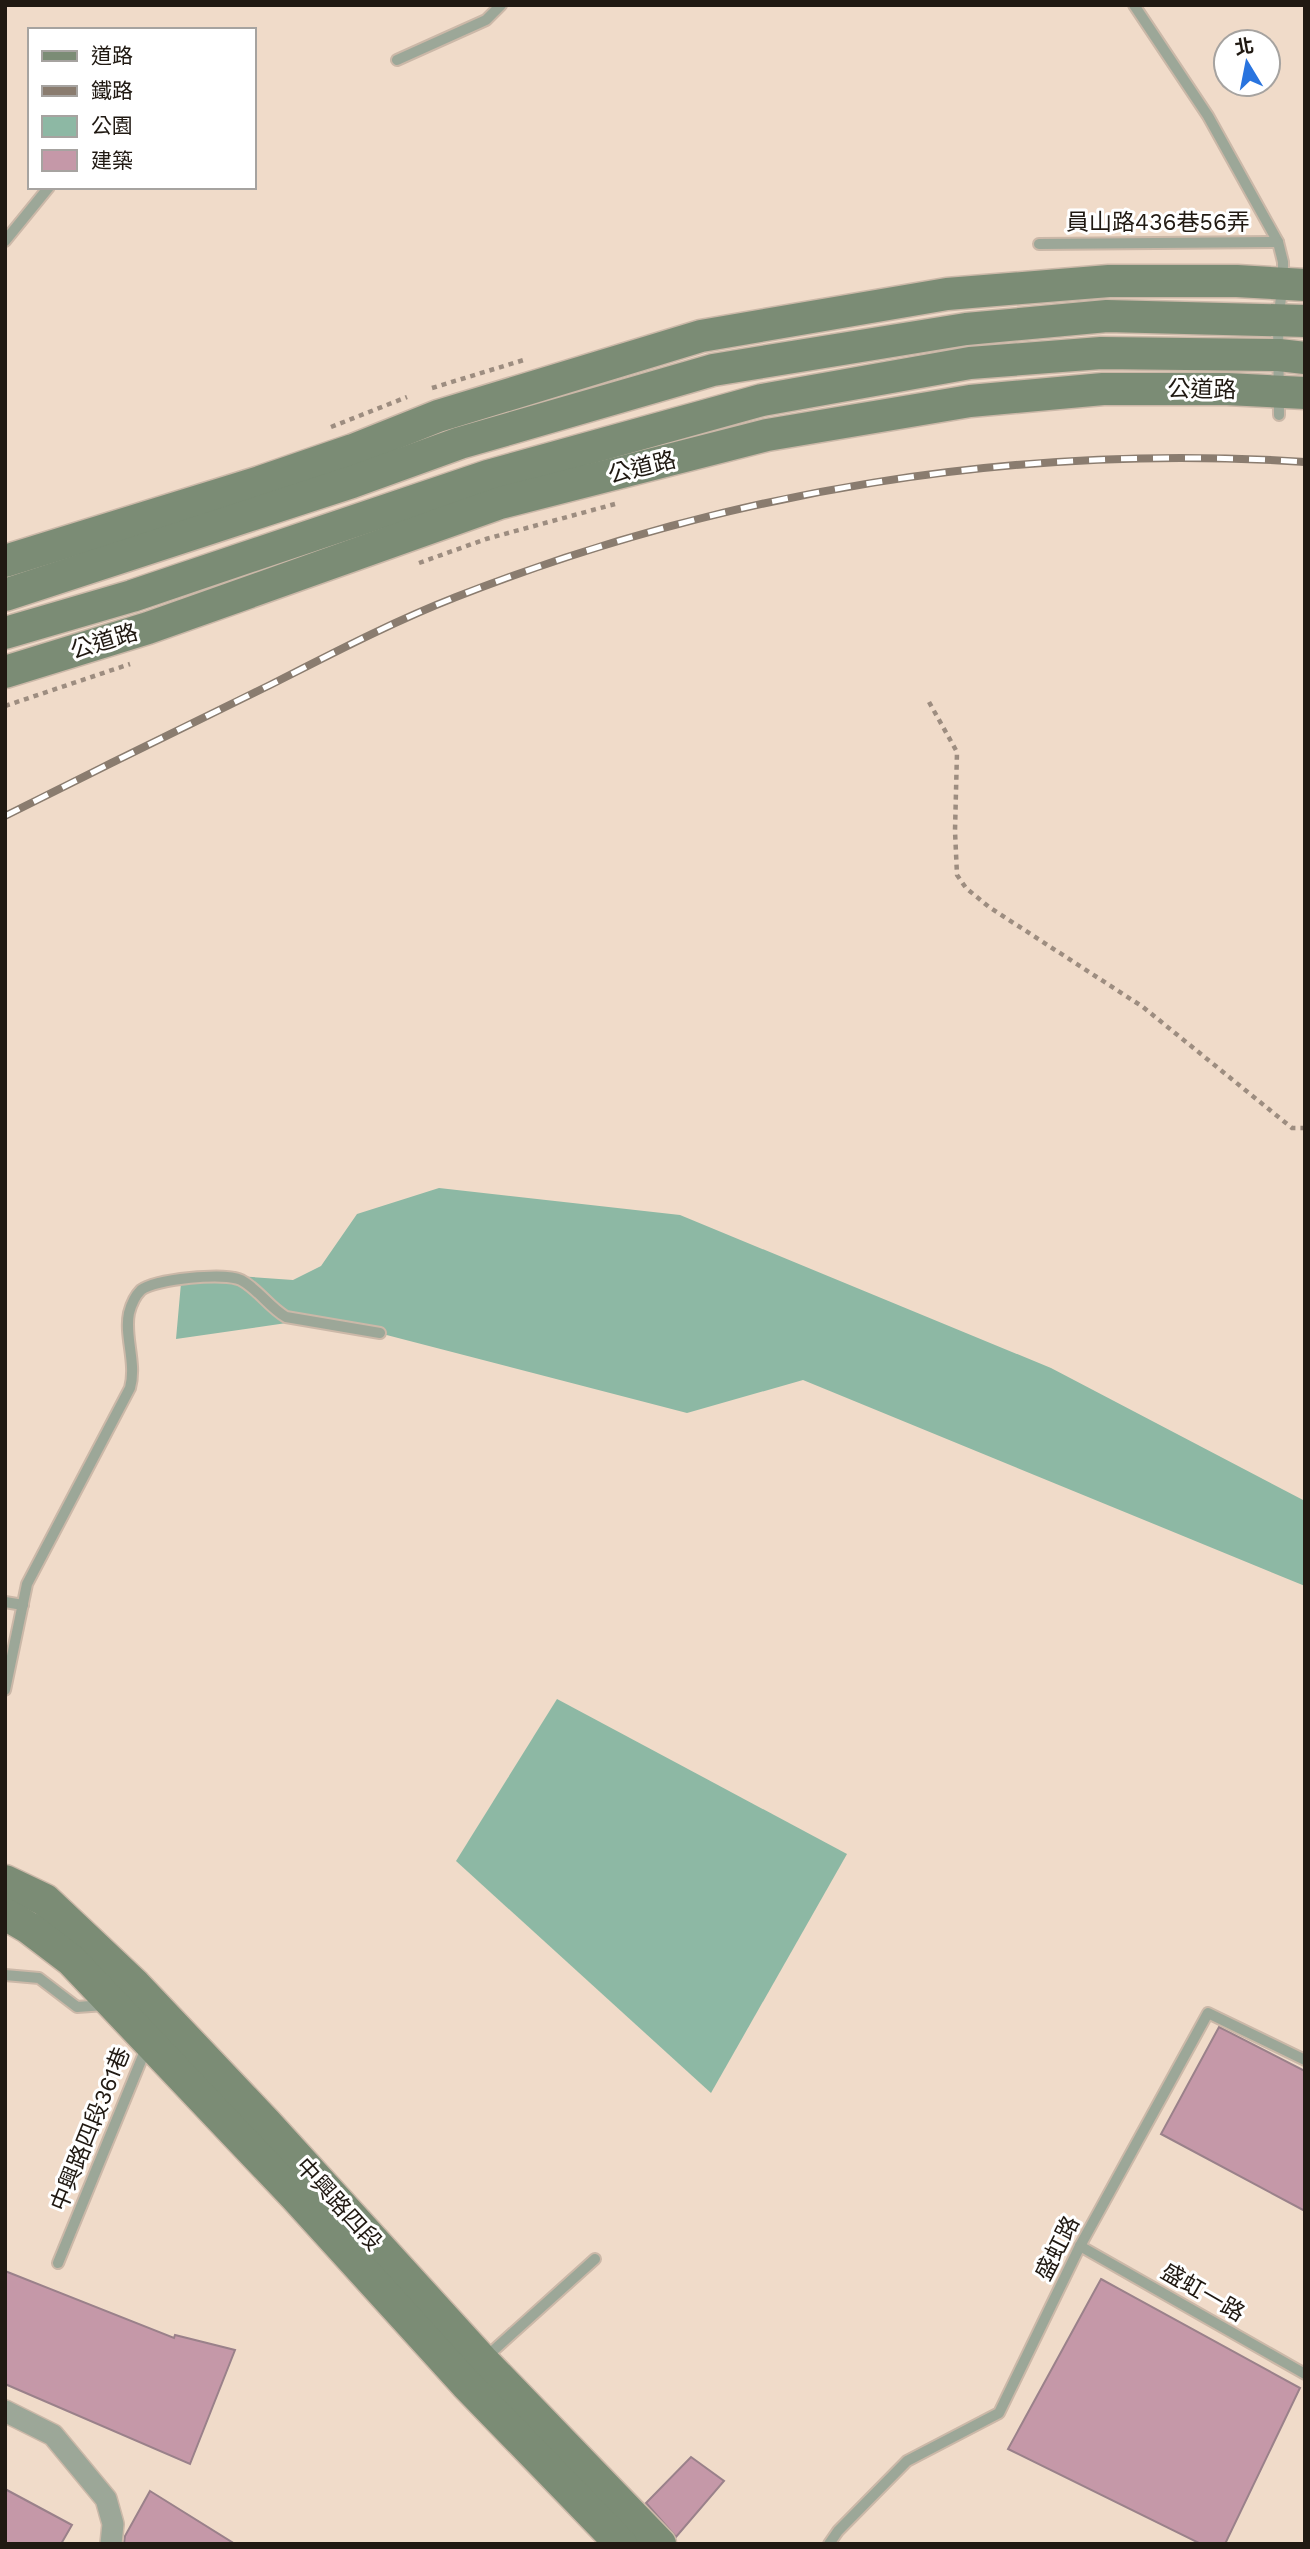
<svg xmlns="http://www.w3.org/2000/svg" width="1310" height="2549" viewBox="0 0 1310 2549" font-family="'Work Sans','Noto Sans TC',sans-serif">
<rect width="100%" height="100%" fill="#f0dbc9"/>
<g fill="#8db8a4">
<polygon points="439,1188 680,1215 1051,1368 1305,1501 1305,1586 803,1380 687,1413 321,1318 176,1339 182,1272 293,1280 321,1266 357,1214"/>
<polygon points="557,1699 847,1854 711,2093 456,1861"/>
</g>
<g fill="#c598a8" stroke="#9a818a" stroke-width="2">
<polygon points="1219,2027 1305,2071 1305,2211 1161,2134"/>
<polygon points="5,2271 174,2338 175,2335 235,2350 190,2464 5,2384"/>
<polygon points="1101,2279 1300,2388 1225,2544 1201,2544 1008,2449"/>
<polygon points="691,2457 724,2481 676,2537 646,2503"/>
<polygon points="5,2489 72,2525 61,2544 5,2544"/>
<polygon points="150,2491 235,2544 124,2544 125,2536"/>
</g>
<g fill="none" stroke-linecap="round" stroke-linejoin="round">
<g stroke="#cbb8a8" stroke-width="14">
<g id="lane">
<polyline points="1134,5 1208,116 1278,242 1283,262 1283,284 1278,319 1279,415"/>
<polyline points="397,60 486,20 501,5"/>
<polyline points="5,241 49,187"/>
<polyline points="1039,244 1278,242"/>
<polyline points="5,1602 23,1605"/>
<path d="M 5,1690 L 27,1584 L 130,1388 C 137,1363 124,1336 129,1313 C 131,1305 135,1296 141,1290 C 155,1279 225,1272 241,1280 C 258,1289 269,1307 286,1317 L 380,1333"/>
<polyline points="5,1975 39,1978 77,2007 105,2005"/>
<polyline points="1080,2246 1305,2374"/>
<polyline points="58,2263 147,2046"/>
<polyline points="485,2358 595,2259"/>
<polyline points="829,2544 838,2531 907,2461 999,2413 1080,2246 1208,2013 1305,2060"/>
</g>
</g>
<g stroke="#cbb8a8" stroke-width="24">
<polyline id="street" points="5,2411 53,2435 106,2499 113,2524 111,2544"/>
</g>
<g stroke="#cbb8a8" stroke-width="35">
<g id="secondary">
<polyline points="5,561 260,482 353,450 438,416 701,336 947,294 1109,281 1237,281 1305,285"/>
<polyline points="5,595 352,482 460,443 713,370 966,329 1107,316 1305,321"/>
<polyline points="5,633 132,596 488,476 762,400 970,363 1101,353 1279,355 1305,358"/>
<polyline points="5,672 148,628 500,503 767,435 970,401 1103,389 1227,389 1305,393"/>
<polyline points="5,1881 45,1900 135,1985 266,2123 482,2360 660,2544"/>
<polyline points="5,1914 29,1928 71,1960 295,2196 466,2384 621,2544"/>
</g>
</g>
<g stroke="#9d8d80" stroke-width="4.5" stroke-dasharray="5 5" stroke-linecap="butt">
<polyline points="432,388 527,359"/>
<polyline points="331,427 407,397"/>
<polyline points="419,563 486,539 615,504"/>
<polyline points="929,702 957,752 955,831 957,875 966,888 989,907 1143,1007 1292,1128 1305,1128"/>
<polyline points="5,706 130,664"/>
</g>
<use href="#lane" stroke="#9ca798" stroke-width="10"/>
<use href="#street" stroke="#9ca798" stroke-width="21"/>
<use href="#secondary" stroke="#7b8c75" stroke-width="32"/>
<g stroke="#8a7c6f" stroke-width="8">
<path id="rail" d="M 5,816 C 93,772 182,728 270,685 C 331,654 392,622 456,597 C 726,491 1016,443 1305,462"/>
</g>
<use href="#rail" stroke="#fff" stroke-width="5" stroke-dasharray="16" stroke-linecap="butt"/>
</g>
<g text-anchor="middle" stroke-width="6" stroke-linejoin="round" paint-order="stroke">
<g font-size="23" fill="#201912" stroke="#fff">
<text x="1158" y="230">員山路436巷56弄</text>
<text transform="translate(1202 389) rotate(1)" y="8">公道路</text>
<text transform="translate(642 467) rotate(-14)" y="8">公道路</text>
<text transform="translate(104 641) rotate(-17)" y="8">公道路</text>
<text transform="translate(90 2129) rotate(-68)" y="8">中興路四段361巷</text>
<text transform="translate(339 2204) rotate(48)" y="8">中興路四段</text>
<text transform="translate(1057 2248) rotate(-63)" y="8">盛虹路</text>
<text transform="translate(1203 2292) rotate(30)" y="8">盛虹一路</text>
</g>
</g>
<rect width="1310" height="2549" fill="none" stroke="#201912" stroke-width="14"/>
<rect x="28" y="28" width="228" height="161" fill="#ffffff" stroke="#a6a3a0" stroke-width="2"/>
<rect x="42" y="51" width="35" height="10" fill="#7b8c75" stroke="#a6a3a0" stroke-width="2"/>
<text x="91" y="63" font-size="21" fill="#201912">道路</text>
<rect x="42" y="86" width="35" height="10" fill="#8a7c6f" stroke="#a6a3a0" stroke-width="2"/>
<text x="91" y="98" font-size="21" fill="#201912">鐵路</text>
<rect x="42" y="116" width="35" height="21" fill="#8db8a4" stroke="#a6a3a0" stroke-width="2"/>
<text x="91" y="133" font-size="21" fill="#201912">公園</text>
<rect x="42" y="150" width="35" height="21" fill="#c598a8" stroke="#a6a3a0" stroke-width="2"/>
<text x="91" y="168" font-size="21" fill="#201912">建築</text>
<g transform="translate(1247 63) rotate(350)"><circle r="33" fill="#ffffff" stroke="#a6a3a0" stroke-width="2"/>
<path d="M0-5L12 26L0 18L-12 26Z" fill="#2974df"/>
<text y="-10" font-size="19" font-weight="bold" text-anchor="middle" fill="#201912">北</text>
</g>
</svg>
